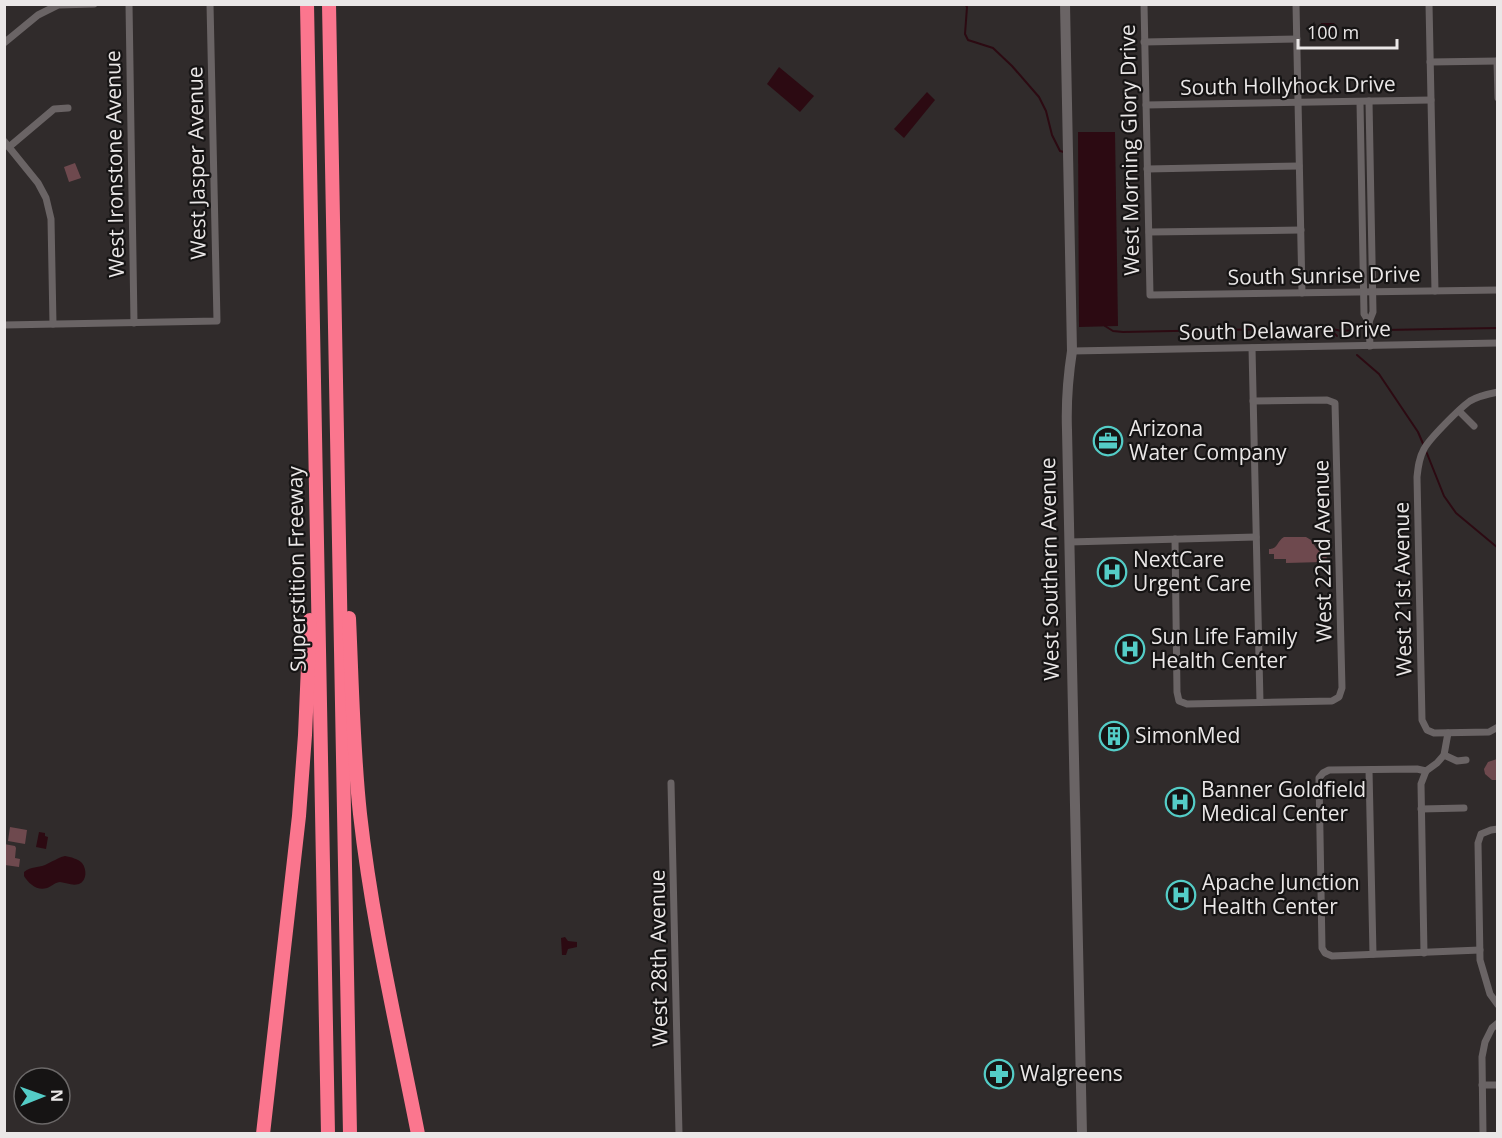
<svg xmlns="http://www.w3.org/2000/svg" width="1502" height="1138" viewBox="0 0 1502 1138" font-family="'Open Sans',sans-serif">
<rect width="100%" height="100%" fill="#302b2b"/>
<g fill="#6e494e">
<polygon points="75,163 81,178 69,182 64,167"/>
<path d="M 1284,537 L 1306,537 L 1311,540 L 1316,548 L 1325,555 L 1327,558 L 1326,560 L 1323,562 L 1286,563 L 1286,559 L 1274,559 L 1274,554 L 1269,554 L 1269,549 C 1278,549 1277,541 1284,537 Z"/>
<polygon points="1497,759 1497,780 1492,780 1485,774 1484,769 1488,762"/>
<polygon points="10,827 27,830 25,844 8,841"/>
<polygon points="4,844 15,846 16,848 15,858 20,859 19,867 5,865"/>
</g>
<g fill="#2c0a12">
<polygon points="1321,23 1334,23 1337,26 1337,32 1321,32"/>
<polygon points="779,67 814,96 800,112 767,84"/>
<polygon points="927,92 935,100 904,138 894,129"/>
<polygon points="1078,132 1115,132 1118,326 1079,327"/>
<polygon points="39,832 45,833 45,836 48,837 46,849 36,847"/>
<path d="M 65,856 C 71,857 78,859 82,863 C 87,869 87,881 79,884 C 72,886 67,883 60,882 C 56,882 52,886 47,888 C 37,891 29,884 24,876 L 24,872 C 32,866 37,868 45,865 C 52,862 57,858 65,856 Z"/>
<polygon points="565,937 568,941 577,942 577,947 568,949 566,955 562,955 561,938"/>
</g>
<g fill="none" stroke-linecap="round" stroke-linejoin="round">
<g stroke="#2c0a12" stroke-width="2">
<polyline points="965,4 967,7 965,34 968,40 993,48 1012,66 1039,97 1046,111 1052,135 1060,151 1064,152"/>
<polyline points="1105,326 1113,331 1123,332 1329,328 1341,331 1354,330"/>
<polyline points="1331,330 1337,336"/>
<polyline points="1384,330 1498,328"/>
<polyline points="1357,355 1379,374 1418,432 1424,446"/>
<polyline points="1426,451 1444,496 1456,513 1498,548"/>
</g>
<g stroke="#6a6465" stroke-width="7">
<polyline points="129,4 134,323"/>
<polyline points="1144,4 1150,295 1498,290"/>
<polyline points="1296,4 1302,293"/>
<polyline points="1429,4 1435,291"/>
<polyline points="1144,42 1297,39"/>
<polyline points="4,43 38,15 58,5 94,4"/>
<polyline points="1497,61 1498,98"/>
<polyline points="1430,62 1498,61"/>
<polyline points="1369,101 1373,312 1369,322 1370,346"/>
<polyline points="1360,102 1364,314 1369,322"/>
<polyline points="1146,105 1431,100"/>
<polyline points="4,141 38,183 46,198 51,219 53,324"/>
<polyline points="9,147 54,109 68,108"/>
<polyline points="1147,169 1299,166"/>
<polyline points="1149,232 1301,230"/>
<polyline points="4,325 217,321 210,4"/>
<polyline points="1252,348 1260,702"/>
<polyline points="1072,351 1498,343"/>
<path d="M 1498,392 C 1488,394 1478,396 1470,401 C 1460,408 1429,439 1424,449 C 1419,458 1418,467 1417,477 L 1422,720 L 1427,730 L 1434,733 L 1489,732 L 1498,727"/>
<polyline points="1459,411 1474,426"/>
<polyline points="1175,539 1177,692 1179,701 1187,704 1332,701 1339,697 1342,688 1335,403 1327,400 1253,401"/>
<polyline points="1069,542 1256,537"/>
<polyline points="1444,755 1457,761 1466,760"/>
<polyline points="1369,770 1373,954"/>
<polyline points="1426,771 1417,769 1329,770 1323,773 1319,778 1322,948 1325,953 1332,956 1480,950"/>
<polyline points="671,783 679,1134"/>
<polyline points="1421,809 1464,808"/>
<polyline points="1498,829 1491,830 1481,834 1478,843 1480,960 1490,994 1498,1005"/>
<polyline points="1424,953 1421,784 1426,771 1437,763 1444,755 1448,733"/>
<polyline points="1482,1085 1498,1085"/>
<polyline points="1483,1134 1482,1057 1485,1042 1492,1028 1498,1023"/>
</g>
<path stroke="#6a6465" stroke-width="10" d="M 1065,4 L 1072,351 C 1068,377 1066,403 1067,430 L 1082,1134"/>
<g stroke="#fb768e" stroke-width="14">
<polyline points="307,4 328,1134"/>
<polyline points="329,4 350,1134"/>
<path d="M 349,618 C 352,683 353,749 360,814 C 372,922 397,1027 418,1134"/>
<polyline points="263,1134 299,816 305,735 310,620"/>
</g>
</g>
<defs>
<g id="office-ring" transform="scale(1.5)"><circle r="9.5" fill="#161414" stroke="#54cdc7" stroke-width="1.5"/><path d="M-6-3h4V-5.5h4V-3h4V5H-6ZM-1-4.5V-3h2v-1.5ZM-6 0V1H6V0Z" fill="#54cdc7"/></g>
<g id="hospital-ring" transform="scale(1.5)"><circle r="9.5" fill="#161414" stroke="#54cdc7" stroke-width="1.5"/><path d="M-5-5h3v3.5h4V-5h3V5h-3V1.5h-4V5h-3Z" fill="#54cdc7"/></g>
<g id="building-ring" transform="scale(1.5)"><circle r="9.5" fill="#161414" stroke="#54cdc7" stroke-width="1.5"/><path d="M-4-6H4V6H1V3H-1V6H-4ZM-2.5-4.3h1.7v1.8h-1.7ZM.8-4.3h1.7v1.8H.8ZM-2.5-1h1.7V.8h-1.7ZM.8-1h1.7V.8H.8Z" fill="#54cdc7"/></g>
<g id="pharmacy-ring" transform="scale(1.5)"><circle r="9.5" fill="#161414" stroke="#54cdc7" stroke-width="1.5"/><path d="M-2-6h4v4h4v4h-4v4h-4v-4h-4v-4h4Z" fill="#54cdc7"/></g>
</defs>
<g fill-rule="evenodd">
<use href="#office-ring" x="1108" y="441"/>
<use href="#hospital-ring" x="1112" y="572"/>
<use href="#hospital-ring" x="1130" y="649"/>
<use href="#building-ring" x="1114" y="736"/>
<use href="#hospital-ring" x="1180" y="802"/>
<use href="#hospital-ring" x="1181" y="895"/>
<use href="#pharmacy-ring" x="999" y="1074"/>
</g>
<g text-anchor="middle" stroke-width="4.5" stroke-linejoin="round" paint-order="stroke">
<g font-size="21" fill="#eae7e7" stroke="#161414">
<text transform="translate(1288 86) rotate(-1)" y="7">South Hollyhock Drive</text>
<text transform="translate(1130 150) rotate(-91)" y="7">West Morning Glory Drive</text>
<text transform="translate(197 163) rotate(-91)" y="7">West Jasper Avenue</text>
<text transform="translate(115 164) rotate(-91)" y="7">West Ironstone Avenue</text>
<text transform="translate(1324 276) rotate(-1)" y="7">South Sunrise Drive</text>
<text transform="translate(1285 331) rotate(-1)" y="7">South Delaware Drive</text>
<text transform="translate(1323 551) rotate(-91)" y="7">West 22nd Avenue</text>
<text transform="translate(297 569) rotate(-91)" y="7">Superstition Freeway</text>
<text transform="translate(1050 569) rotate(-91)" y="7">West Southern Avenue</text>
<text transform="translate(1403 589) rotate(-91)" y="7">West 21st Avenue</text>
<text transform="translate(659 958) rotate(-91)" y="7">West 28th Avenue</text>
</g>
<g font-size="21" fill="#eae7e7" stroke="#161414" text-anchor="start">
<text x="1129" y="436">Arizona<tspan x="1129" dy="24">Water Company</tspan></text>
<text x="1133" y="567">NextCare<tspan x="1133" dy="24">Urgent Care</tspan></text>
<text x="1151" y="644">Sun Life Family<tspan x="1151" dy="24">Health Center</tspan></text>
<text x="1135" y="743">SimonMed</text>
<text x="1201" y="797">Banner Goldfield<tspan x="1201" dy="24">Medical Center</tspan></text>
<text x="1202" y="890">Apache Junction<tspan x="1202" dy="24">Health Center</tspan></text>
<text x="1020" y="1081">Walgreens</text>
</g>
</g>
<rect width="1502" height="1138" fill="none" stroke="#eae7e7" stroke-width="12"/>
<g transform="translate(42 1096) rotate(89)"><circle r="28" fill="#161414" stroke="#6b6868" stroke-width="1.5"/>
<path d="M0-4.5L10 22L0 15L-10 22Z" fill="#54cdc7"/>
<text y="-9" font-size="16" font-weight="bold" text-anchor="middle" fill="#eae7e7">N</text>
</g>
<path d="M1298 39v9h99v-9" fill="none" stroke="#eae7e7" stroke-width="3"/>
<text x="1307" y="39" font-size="18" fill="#eae7e7" stroke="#161414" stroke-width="4.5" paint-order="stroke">100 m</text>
</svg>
